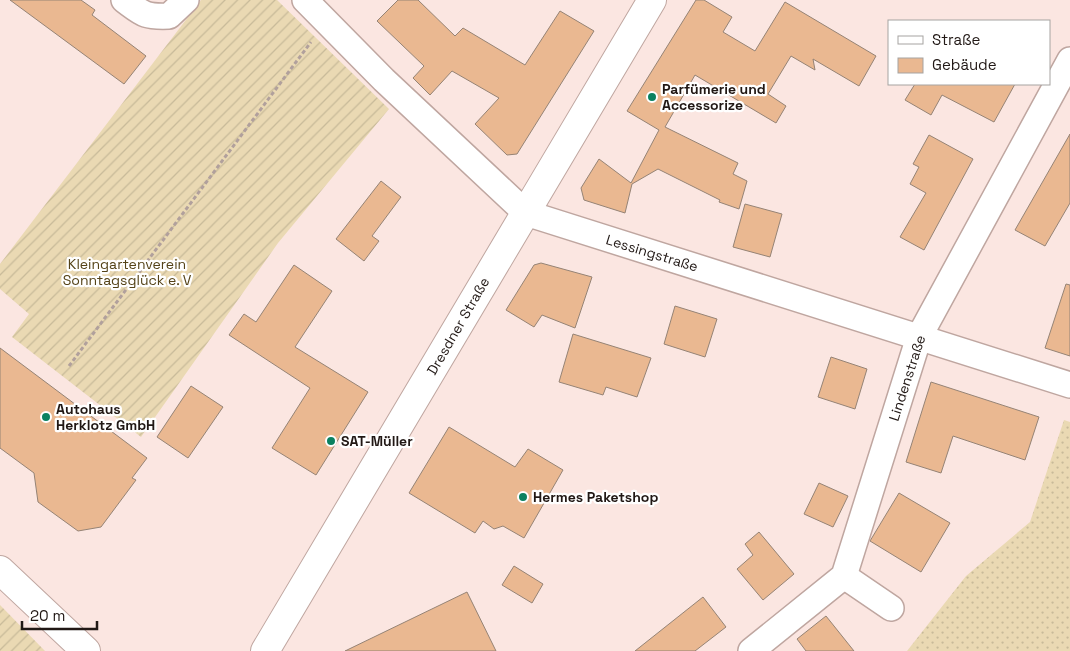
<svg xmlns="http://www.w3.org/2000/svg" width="1070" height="651" viewBox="0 0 1070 651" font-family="'Space Grotesk',sans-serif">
<defs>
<pattern id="grass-dots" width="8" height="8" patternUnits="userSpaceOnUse" patternTransform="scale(1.25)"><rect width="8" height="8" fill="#ead9b3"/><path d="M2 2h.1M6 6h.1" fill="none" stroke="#c8ba99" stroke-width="1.8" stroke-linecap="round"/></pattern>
<pattern id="garden-furrows" width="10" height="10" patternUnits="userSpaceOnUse" patternTransform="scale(1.25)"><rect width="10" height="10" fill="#ead9b3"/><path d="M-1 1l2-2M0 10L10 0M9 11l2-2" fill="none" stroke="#c8ba99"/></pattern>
</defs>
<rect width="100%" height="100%" fill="#fbe6e1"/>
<polygon fill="url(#grass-dots)" points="1064,420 1070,422 1070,651 907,651 966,576 1030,522"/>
<g fill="url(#garden-furrows)">
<polygon points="201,0 277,0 389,109 278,243 141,437 12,337 29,314 0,289 0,264"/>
<polygon points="0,605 45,651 0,651"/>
</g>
<g fill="#eab891" stroke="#958375">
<polygon points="10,0 81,0 95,10 92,15 146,56 124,84"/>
<polygon points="398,0 418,0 455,36 463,28 525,65 560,11 594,31 517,154 507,155 475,124 499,98 452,71 430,95 413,78 424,66 377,21"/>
<polygon points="696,0 704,0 732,17 723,32 755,51 785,2 876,56 859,86 813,59 815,70 791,56 768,94 786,106 776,123 695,75 665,127 738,163 733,174 747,181 739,209 719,202 720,200 658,169 632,184 625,213 584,200 581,188 599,159 631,183 659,130 627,111"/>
<polygon points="915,84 1015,84 994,122 942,95 931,115 905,100"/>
<polygon points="1070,134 1070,203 1045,246 1015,230"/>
<polygon points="929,135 973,159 924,250 900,237 926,193 910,184 919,167 913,164"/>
<polygon points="381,181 401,197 372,236 379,241 364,261 336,239"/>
<polygon points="745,204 782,214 770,257 733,247"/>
<polygon points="541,263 592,277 575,328 542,315 534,327 506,310 534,265"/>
<polygon points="294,265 332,291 295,347 368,392 316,475 272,448 310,388 229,335 244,314 256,322"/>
<polygon points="1066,284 1070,285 1070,356 1045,348"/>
<polygon points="675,306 717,319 705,357 664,344"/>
<polygon points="573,334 651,358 637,397 606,387 603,395 559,382"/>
<polygon points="0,348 147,458 132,478 136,480 101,527 78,531 38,502 34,473 0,448"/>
<polygon points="831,357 867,369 855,409 818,397"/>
<polygon points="931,382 1039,417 1025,460 953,436 941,473 906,462"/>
<polygon points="191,386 223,407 188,458 157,437"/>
<polygon points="449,427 515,467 528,449 563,470 524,538 503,526 494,529 483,521 475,533 409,493"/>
<polygon points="819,483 848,496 833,527 804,514"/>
<polygon points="899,493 950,523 921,572 870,541"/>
<polygon points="759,532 794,574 763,600 737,569 753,555 745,544"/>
<polygon points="514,566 543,584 532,603 502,585"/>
<polygon points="467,592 496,651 345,651"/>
<polygon points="703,597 726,627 695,651 635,651"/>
<polygon points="826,616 854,651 806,651 797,639"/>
</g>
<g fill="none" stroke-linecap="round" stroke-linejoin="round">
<g stroke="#bfa6a0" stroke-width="28">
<g id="minor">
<path d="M 124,0 C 143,14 144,17 169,16 L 186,0"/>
<polyline points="305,0 384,80 526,213 1070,385"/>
<polyline points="844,576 891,608"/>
<polyline points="751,651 844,576 919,337 1070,60"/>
</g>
</g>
<g stroke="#bfa6a0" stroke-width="30">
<polyline id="tertiary" points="0,570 86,651"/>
</g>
<g stroke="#bfa6a0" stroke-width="30">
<polyline id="secondary" points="265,651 652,0"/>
</g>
<polyline stroke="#b1a09c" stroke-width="3" stroke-dasharray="4 2.5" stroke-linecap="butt" points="69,366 311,42"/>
<use href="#minor" stroke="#fff" stroke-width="25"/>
<use href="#tertiary" stroke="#fff" stroke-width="28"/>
<use href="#secondary" stroke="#fff" stroke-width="28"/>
</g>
<g fill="#0a8160" stroke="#fff" stroke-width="2">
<circle cx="652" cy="97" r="5"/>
<circle cx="46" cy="417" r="5"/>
<circle cx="331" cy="441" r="5"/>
<circle cx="523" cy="497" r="5"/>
</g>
<g text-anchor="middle" stroke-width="4.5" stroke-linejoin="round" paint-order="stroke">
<g font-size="14" font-weight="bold" fill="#211815" stroke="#fff" text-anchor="start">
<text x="662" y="94">Parfümerie und<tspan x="662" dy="16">Accessorize</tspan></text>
<text x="56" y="414">Autohaus<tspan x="56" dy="16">Herklotz GmbH</tspan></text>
<text x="341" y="446">SAT-Müller</text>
<text x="533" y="502">Hermes Paketshop</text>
</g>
<g font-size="14" fill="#211815" stroke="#fff">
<text transform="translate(652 253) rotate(17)" y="5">Lessingstraße</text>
<text transform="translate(458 326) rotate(-60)" y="5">Dresdner Straße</text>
<text transform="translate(907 378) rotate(-72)" y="5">Lindenstraße</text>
</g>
<g font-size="14" fill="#554318" stroke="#fff">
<text x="127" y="269">Kleingartenverein<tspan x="127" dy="16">Sonntagsglück e. V</tspan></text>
</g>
</g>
<rect x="888" y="20" width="162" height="65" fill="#ffffff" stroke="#a6a3a1"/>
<rect x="898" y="36" width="25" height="8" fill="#ffffff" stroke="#a6a3a1"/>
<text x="932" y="45" font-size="15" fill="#211815">Straße</text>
<rect x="898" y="58" width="25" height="15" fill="#eab891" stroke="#a6a3a1"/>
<text x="932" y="70" font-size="15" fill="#211815">Gebäude</text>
<path d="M22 621v8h75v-8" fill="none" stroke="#211815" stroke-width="2.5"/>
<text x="30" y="621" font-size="15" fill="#211815" stroke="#ffffff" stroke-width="4" paint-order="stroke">20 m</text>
</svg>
